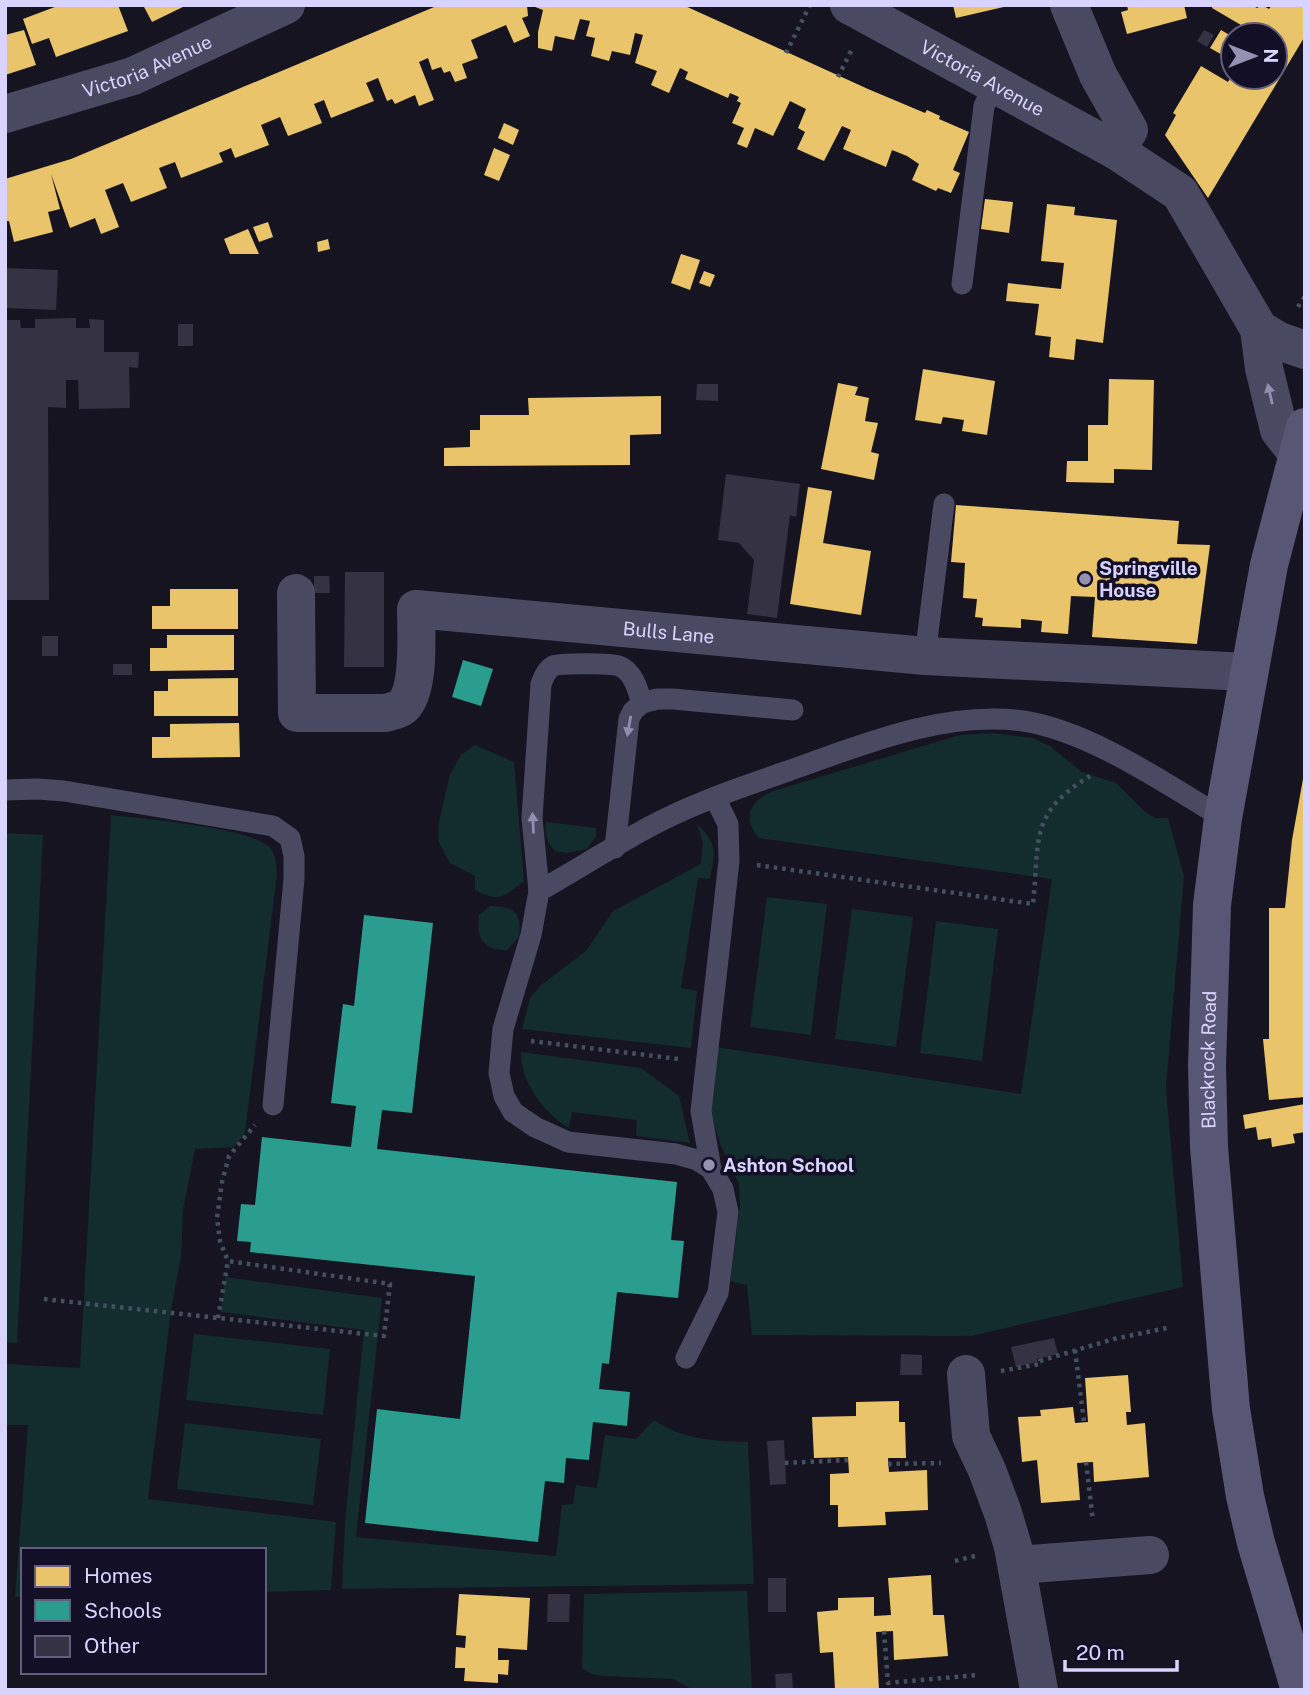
<svg xmlns="http://www.w3.org/2000/svg" width="1310" height="1695" viewBox="0 0 1310 1695" font-family="'Public Sans',sans-serif">
<rect width="100%" height="100%" fill="#161421"/>
<g fill="#132c2d">
<path d="M 993,733 L 1033,738 L 1050,746 L 1082,772 L 1116,783 L 1144,811 L 1155,818 L 1168,818 L 1184,876 L 1166,1087 L 1183,1287 L 971,1336 L 752,1335 L 747,1285 L 730,1281 L 740,1206 L 739,1184 L 721,1146 L 710,1111 L 716,1047 L 1021,1094 L 1052,879 L 759,838 C 741,817 750,801 773,791 L 960,735 Z"/>
<path d="M 475,745 L 514,762 L 524,881 C 503,897 500,903 475,890 L 475,876 L 450,863 L 438,841 L 439,822 L 450,774 L 461,755 Z"/>
<path d="M 111,815 C 144,819 243,827 267,845 C 276,852 276,863 277,874 L 245,1133 L 234,1147 L 195,1149 L 183,1210 L 181,1256 L 171,1310 L 148,1499 L 336,1522 L 331,1590 L 264,1592 L 264,1550 L 23,1550 L 23,1597 L 15,1597 L 28,1425 L 5,1425 L 5,1364 L 80,1368 Z"/>
<path d="M 546,822 L 596,828 L 596,836 L 587,849 L 567,853 L 555,851 C 547,842 544,835 546,822 Z"/>
<path d="M 697,824 C 718,844 715,852 710,879 L 698,878 L 681,988 L 697,991 L 691,1048 L 522,1029 L 530,998 L 540,986 L 586,951 L 613,911 L 701,864 L 703,843 Z"/>
<polygon points="5,833 43,835 17,1343 5,1342"/>
<polygon points="767,897 827,904 811,1035 750,1027"/>
<path d="M 490,906 C 514,906 522,913 519,937 L 507,950 C 483,950 476,938 479,915 Z"/>
<polygon points="852,909 913,917 896,1047 835,1039"/>
<polygon points="936,921 998,929 982,1061 920,1053"/>
<path d="M 521,1052 L 641,1068 L 679,1096 L 690,1143 L 636,1136 L 637,1120 L 572,1112 L 569,1128 C 545,1114 520,1082 521,1052 Z"/>
<path d="M 225,1277 L 382,1298 L 356,1537 L 556,1556 L 562,1505 L 573,1504 L 576,1485 L 597,1488 L 605,1435 L 636,1439 L 654,1420 C 684,1440 713,1441 748,1442 L 754,1584 L 342,1589 L 345,1522 L 364,1330 L 221,1312 Z"/>
<polygon points="194,1334 330,1349 323,1415 186,1400"/>
<polygon points="185,1423 321,1439 313,1505 177,1489"/>
<polygon points="747,1591 752,1690 693,1690 673,1679 602,1676 592,1674 582,1668 584,1594"/>
</g>
<g fill="#e9c46a">
<polygon points="60,5 118,5 128,31 56,57 49,38 32,44 23,19"/>
<polygon points="143,5 187,5 152,22"/>
<polygon points="439,5 527,5 528,16 522,18 530,36 514,43 506,25 471,40 478,58 462,64 467,78 455,82 450,71 444,73 441,67 432,70 428,58 419,62 434,100 419,106 415,95 395,104 392,99 387,101 378,78 366,83 374,101 331,118 324,100 314,104 322,123 304,130 288,136 280,117 261,125 269,145 235,158 231,148 219,153 223,162 181,178 175,162 159,168 167,188 131,202 123,183 105,190 119,227 101,234 95,218 70,228 51,174 60,209 48,212 53,232 14,242 9,221 5,221 5,179 71,159"/>
<polygon points="530,5 683,5 868,89 925,113 927,110 940,116 939,119 969,132 953,170 960,173 951,193 938,188 936,191 912,180 919,164 907,156 892,150 886,167 843,149 851,130 842,126 824,161 808,154 797,149 805,132 798,128 806,109 790,101 773,136 755,128 747,148 737,144 744,128 732,123 741,103 737,101 739,97 730,93 728,98 685,79 688,72 680,68 669,93 651,85 657,71 635,63 643,35 635,33 630,55 612,51 609,61 591,56 595,38 586,36 590,21 580,19 574,40 555,36 552,51 538,48 538,32 543,10"/>
<polygon points="953,5 1008,5 1008,6 956,18"/>
<polygon points="1127,5 1184,5 1187,18 1127,34 1121,12 1128,10"/>
<polygon points="1213,5 1252,5 1257,8 1262,5 1269,9 1272,5 1305,5 1305,36 1208,198 1165,135 1176,115 1173,113 1201,66 1228,82 1231,77 1275,77 1275,35 1258,35 1212,8"/>
<polygon points="24,30 36,65 5,75 5,35"/>
<polygon points="1221,30 1233,37 1233,61 1210,48"/>
<polygon points="504,123 519,130 513,145 498,138"/>
<polygon points="494,148 510,155 499,181 484,175"/>
<polygon points="985,199 1013,202 1009,233 981,229"/>
<polygon points="1047,204 1075,207 1074,215 1117,220 1103,343 1076,339 1074,360 1049,357 1051,337 1035,335 1039,304 1006,301 1008,283 1061,289 1064,263 1041,261"/>
<polygon points="268,222 273,237 259,242 253,227"/>
<polygon points="248,229 259,254 230,254 224,239"/>
<polygon points="328,239 330,249 318,252 317,242"/>
<polygon points="681,254 700,260 690,290 671,283"/>
<polygon points="704,271 715,275 710,287 699,283"/>
<polygon points="923,369 995,381 987,435 962,431 964,420 943,417 941,424 915,420"/>
<polygon points="1109,379 1154,380 1152,470 1114,469 1114,483 1066,482 1067,461 1088,461 1088,425 1108,425"/>
<polygon points="838,383 858,387 855,395 869,398 865,421 878,423 871,452 879,454 874,480 821,469"/>
<polygon points="661,396 661,434 630,435 630,465 444,466 444,448 470,447 470,430 480,430 480,415 529,415 528,398"/>
<polygon points="808,487 832,491 823,543 871,551 861,615 790,604"/>
<polygon points="956,505 1179,521 1177,544 1210,545 1197,644 1092,637 1095,597 1071,596 1068,634 1041,632 1042,621 1021,619 1021,628 982,626 983,618 975,617 977,599 963,598 965,563 951,562"/>
<polygon points="170,589 238,589 238,629 152,629 152,606 170,606"/>
<polygon points="167,635 234,635 234,670 150,671 150,648 167,648"/>
<polygon points="238,678 238,716 154,716 154,691 168,691 168,679"/>
<polygon points="239,723 240,757 152,758 152,737 170,737 170,724"/>
<polygon points="1303,779 1305,1097 1269,1100 1263,1039 1269,1039 1269,908 1285,908 1292,840"/>
<polygon points="1305,1104 1305,1132 1293,1134 1295,1143 1272,1147 1271,1138 1258,1140 1256,1127 1245,1129 1243,1115"/>
<polygon points="1128,1375 1131,1412 1126,1412 1127,1425 1145,1423 1149,1477 1094,1482 1093,1462 1077,1463 1080,1500 1041,1503 1037,1460 1022,1462 1018,1417 1041,1416 1040,1410 1073,1407 1075,1423 1088,1422 1085,1378"/>
<polygon points="899,1401 899,1422 905,1422 906,1458 888,1458 889,1472 927,1470 928,1510 885,1512 886,1525 838,1527 838,1505 830,1505 830,1474 849,1473 848,1457 814,1458 812,1417 856,1416 856,1402"/>
<polygon points="931,1575 933,1615 944,1615 948,1656 894,1660 893,1631 876,1632 879,1690 835,1690 833,1652 820,1653 817,1612 838,1610 838,1598 874,1597 874,1616 891,1615 888,1578"/>
<polygon points="459,1594 530,1598 527,1650 498,1648 498,1660 509,1660 508,1675 498,1674 498,1683 464,1681 465,1668 455,1668 456,1647 465,1648 466,1636 456,1635"/>
</g>
<g fill="#2a9d8f">
<polygon points="463,660 493,669 481,706 452,697"/>
<polygon points="364,915 433,923 412,1113 382,1110 377,1149 677,1182 671,1240 684,1241 678,1298 617,1292 609,1364 602,1363 599,1389 630,1392 627,1426 593,1422 589,1460 566,1458 564,1483 545,1481 538,1542 365,1523 377,1409 460,1419 475,1276 250,1252 251,1242 237,1241 241,1204 255,1205 262,1137 351,1147 356,1106 331,1103 343,1004 354,1006"/>
</g>
<g fill="#343243">
<polygon points="1204,30 1214,35 1207,47 1197,41"/>
<polygon points="5,268 58,270 56,310 5,308"/>
<polygon points="76,318 76,328 90,328 89,319 104,320 104,352 139,352 138,368 129,367 130,408 79,409 78,380 66,380 66,408 48,407 49,600 5,600 5,320 20,320 21,328 35,328 35,319"/>
<rect x="178" y="324" width="15" height="22"/>
<polygon points="697,384 718,384 718,401 696,400"/>
<polygon points="726,474 800,484 796,517 790,515 777,618 747,614 754,560 739,543 718,540"/>
<polygon points="345,572 384,572 384,667 344,667"/>
<polygon points="314,576 329,576 330,593 314,593"/>
<rect x="42" y="636" width="16" height="20"/>
<rect x="113" y="664" width="19" height="11"/>
<polygon points="1054,1338 1058,1354 1037,1359 1037,1362 1016,1367 1011,1347"/>
<polygon points="901,1354 922,1355 922,1375 900,1375"/>
<polygon points="784,1440 786,1484 770,1485 767,1441"/>
<rect x="768" y="1578" width="18" height="34"/>
<polygon points="548,1594 570,1594 569,1622 547,1622"/>
<polygon points="792,1673 793,1690 776,1690 775,1674"/>
</g>
<g fill="none" stroke-linecap="round" stroke-linejoin="round">
<g stroke="#44505f" stroke-width="4.5" stroke-dasharray="3.5 5" stroke-linecap="butt">
<polyline points="786,53 810,5"/>
<polyline points="838,77 852,49"/>
<polyline points="1298,307 1305,296"/>
<path d="M 757,865 L 1033,904 C 1040,840 1028,814 1090,776"/>
<polyline points="531,1041 679,1059"/>
<polyline points="44,1299 384,1336 390,1284 228,1261 220,1241 217,1218 222,1182 229,1156 255,1125"/>
<polyline points="218,1318 228,1261"/>
<polyline points="1075,1350 1084,1422"/>
<polyline points="1001,1371 1040,1364 1040,1361 1114,1339 1167,1328"/>
<polyline points="1086,1462 1093,1521"/>
<polyline points="785,1463 848,1460"/>
<polyline points="888,1464 941,1463"/>
<polyline points="955,1561 975,1556"/>
<polyline points="884,1631 888,1683 977,1675"/>
</g>
<g stroke="#4a4962" stroke-width="21">
<polyline points="962,284 984,106 995,84"/>
<polyline points="925,656 944,504"/>
<polyline points="642,703 657,699 673,699 793,710"/>
<polyline points="5,790 38,789 64,791 273,826 290,838 294,856 294,879 273,1105"/>
<path d="M 539,891 L 532,818 L 541,684 C 544,677 546,670 553,666 C 560,663 611,663 619,666 C 633,671 638,690 642,703 L 633,711 L 629,719 L 615,848"/>
<polyline points="711,1169 701,1111 729,861 728,824 715,798"/>
<path d="M 686,1358 L 718,1293 L 728,1212 L 723,1189 L 711,1169 L 697,1160 L 676,1154 L 568,1142 L 535,1127 L 513,1112 L 504,1096 L 499,1073 L 503,1029 L 531,935 L 539,891 C 576,870 612,847 649,827 C 691,804 737,789 782,773 C 857,747 942,710 1023,721 C 1090,731 1166,784 1223,818"/>
</g>
<g stroke="#4a4962" stroke-width="38">
<path id="s1" d="M 849,5 L 1115,150 L 1180,193 L 1259,329 L 1279,341 L 1305,350"/>
<polyline points="1069,5 1098,75 1129,130 1115,150"/>
<path id="s2" d="M 5,114 L 133,76 L 286,5"/>
<polyline points="1259,329 1264,368 1279,430 1297,453"/>
<path id="s3" d="M 296,593 L 297,713 L 385,713 C 393,711 400,710 405,704 C 420,685 416,633 416,609 L 925,656 L 1248,672"/>
<polyline points="966,1374 971,1436 987,1470 1003,1513 1013,1547 1039,1690"/>
<polyline points="1018,1565 1150,1555"/>
</g>
<path stroke="#575674" stroke-width="38" id="s4" d="M 1300,1690 L 1256,1543 L 1245,1496 L 1231,1409 L 1209,1147 L 1207,1066 L 1212,905 L 1223,818 L 1269,565 L 1305,427"/>
</g>
<defs><path id="oneway-solid" d="M-6-.8H1V-3.2L6.5 0L1 3.2V.8H-6Z" transform="scale(1.75)"/></defs>
<g fill="#928eb0">
<use href="#oneway-solid" transform="translate(1270 394) rotate(-103)"/>
<use href="#oneway-solid" transform="translate(629 726) rotate(100)"/>
<use href="#oneway-solid" transform="translate(533 823) rotate(-93)"/>
</g>
<g fill="#9591b1" stroke="#130f26" stroke-width="2.5">
<circle cx="1085" cy="579" r="7"/>
<circle cx="709" cy="1165" r="7"/>
</g>
<g text-anchor="middle" stroke-width="7" stroke-linejoin="round" paint-order="stroke">
<g font-size="19" fill="#d9d4ff" stroke="#130f26">
<text dy="7" stroke="none"><textPath href="#s2" startOffset="150">Victoria Avenue</textPath></text>
<text dy="7" stroke="none"><textPath href="#s1" startOffset="152">Victoria Avenue</textPath></text>
<text dy="7" stroke="none"><textPath href="#s3" startOffset="581">Bulls Lane</textPath></text>
<text dy="7" stroke="none"><textPath href="#s4" startOffset="640">Blackrock Road</textPath></text>
</g>
<g font-size="19" font-weight="bold" fill="#d9d4ff" stroke="#130f26" text-anchor="start">
<text x="1099" y="575">Springville<tspan x="1099" dy="22">House</tspan></text>
<text x="723" y="1172">Ashton School</text>
</g>
</g>
<rect width="1310" height="1695" fill="none" stroke="#d9d4ff" stroke-width="14"/>
<rect x="21" y="1548" width="245" height="126" fill="#130f26" stroke="#625e7d" stroke-width="2"/>
<rect x="35" y="1566" width="35" height="21" fill="#e9c46a" stroke="#625e7d" stroke-width="2"/>
<text x="84" y="1583" font-size="21" fill="#d9d4ff">Homes</text>
<rect x="35" y="1600" width="35" height="21" fill="#2a9d8f" stroke="#625e7d" stroke-width="2"/>
<text x="84" y="1618" font-size="21" fill="#d9d4ff">Schools</text>
<rect x="35" y="1636" width="35" height="21" fill="#343243" stroke="#625e7d" stroke-width="2"/>
<text x="84" y="1653" font-size="21" fill="#d9d4ff">Other</text>
<g transform="translate(1254 56) rotate(90)"><circle r="33" fill="#130f26" stroke="#625e7d" stroke-width="2"/>
<path d="M0-5L12 26L0 18L-12 26Z" fill="#9591b1"/>
<text y="-10" font-size="19" font-weight="bold" text-anchor="middle" fill="#d9d4ff">N</text>
</g>
<path d="M1065 1660v10h112v-10" fill="none" stroke="#d9d4ff" stroke-width="3.5"/>
<text x="1076" y="1660" font-size="21" fill="#d9d4ff" stroke="#130f26" stroke-width="5" paint-order="stroke">20 m</text>
</svg>
